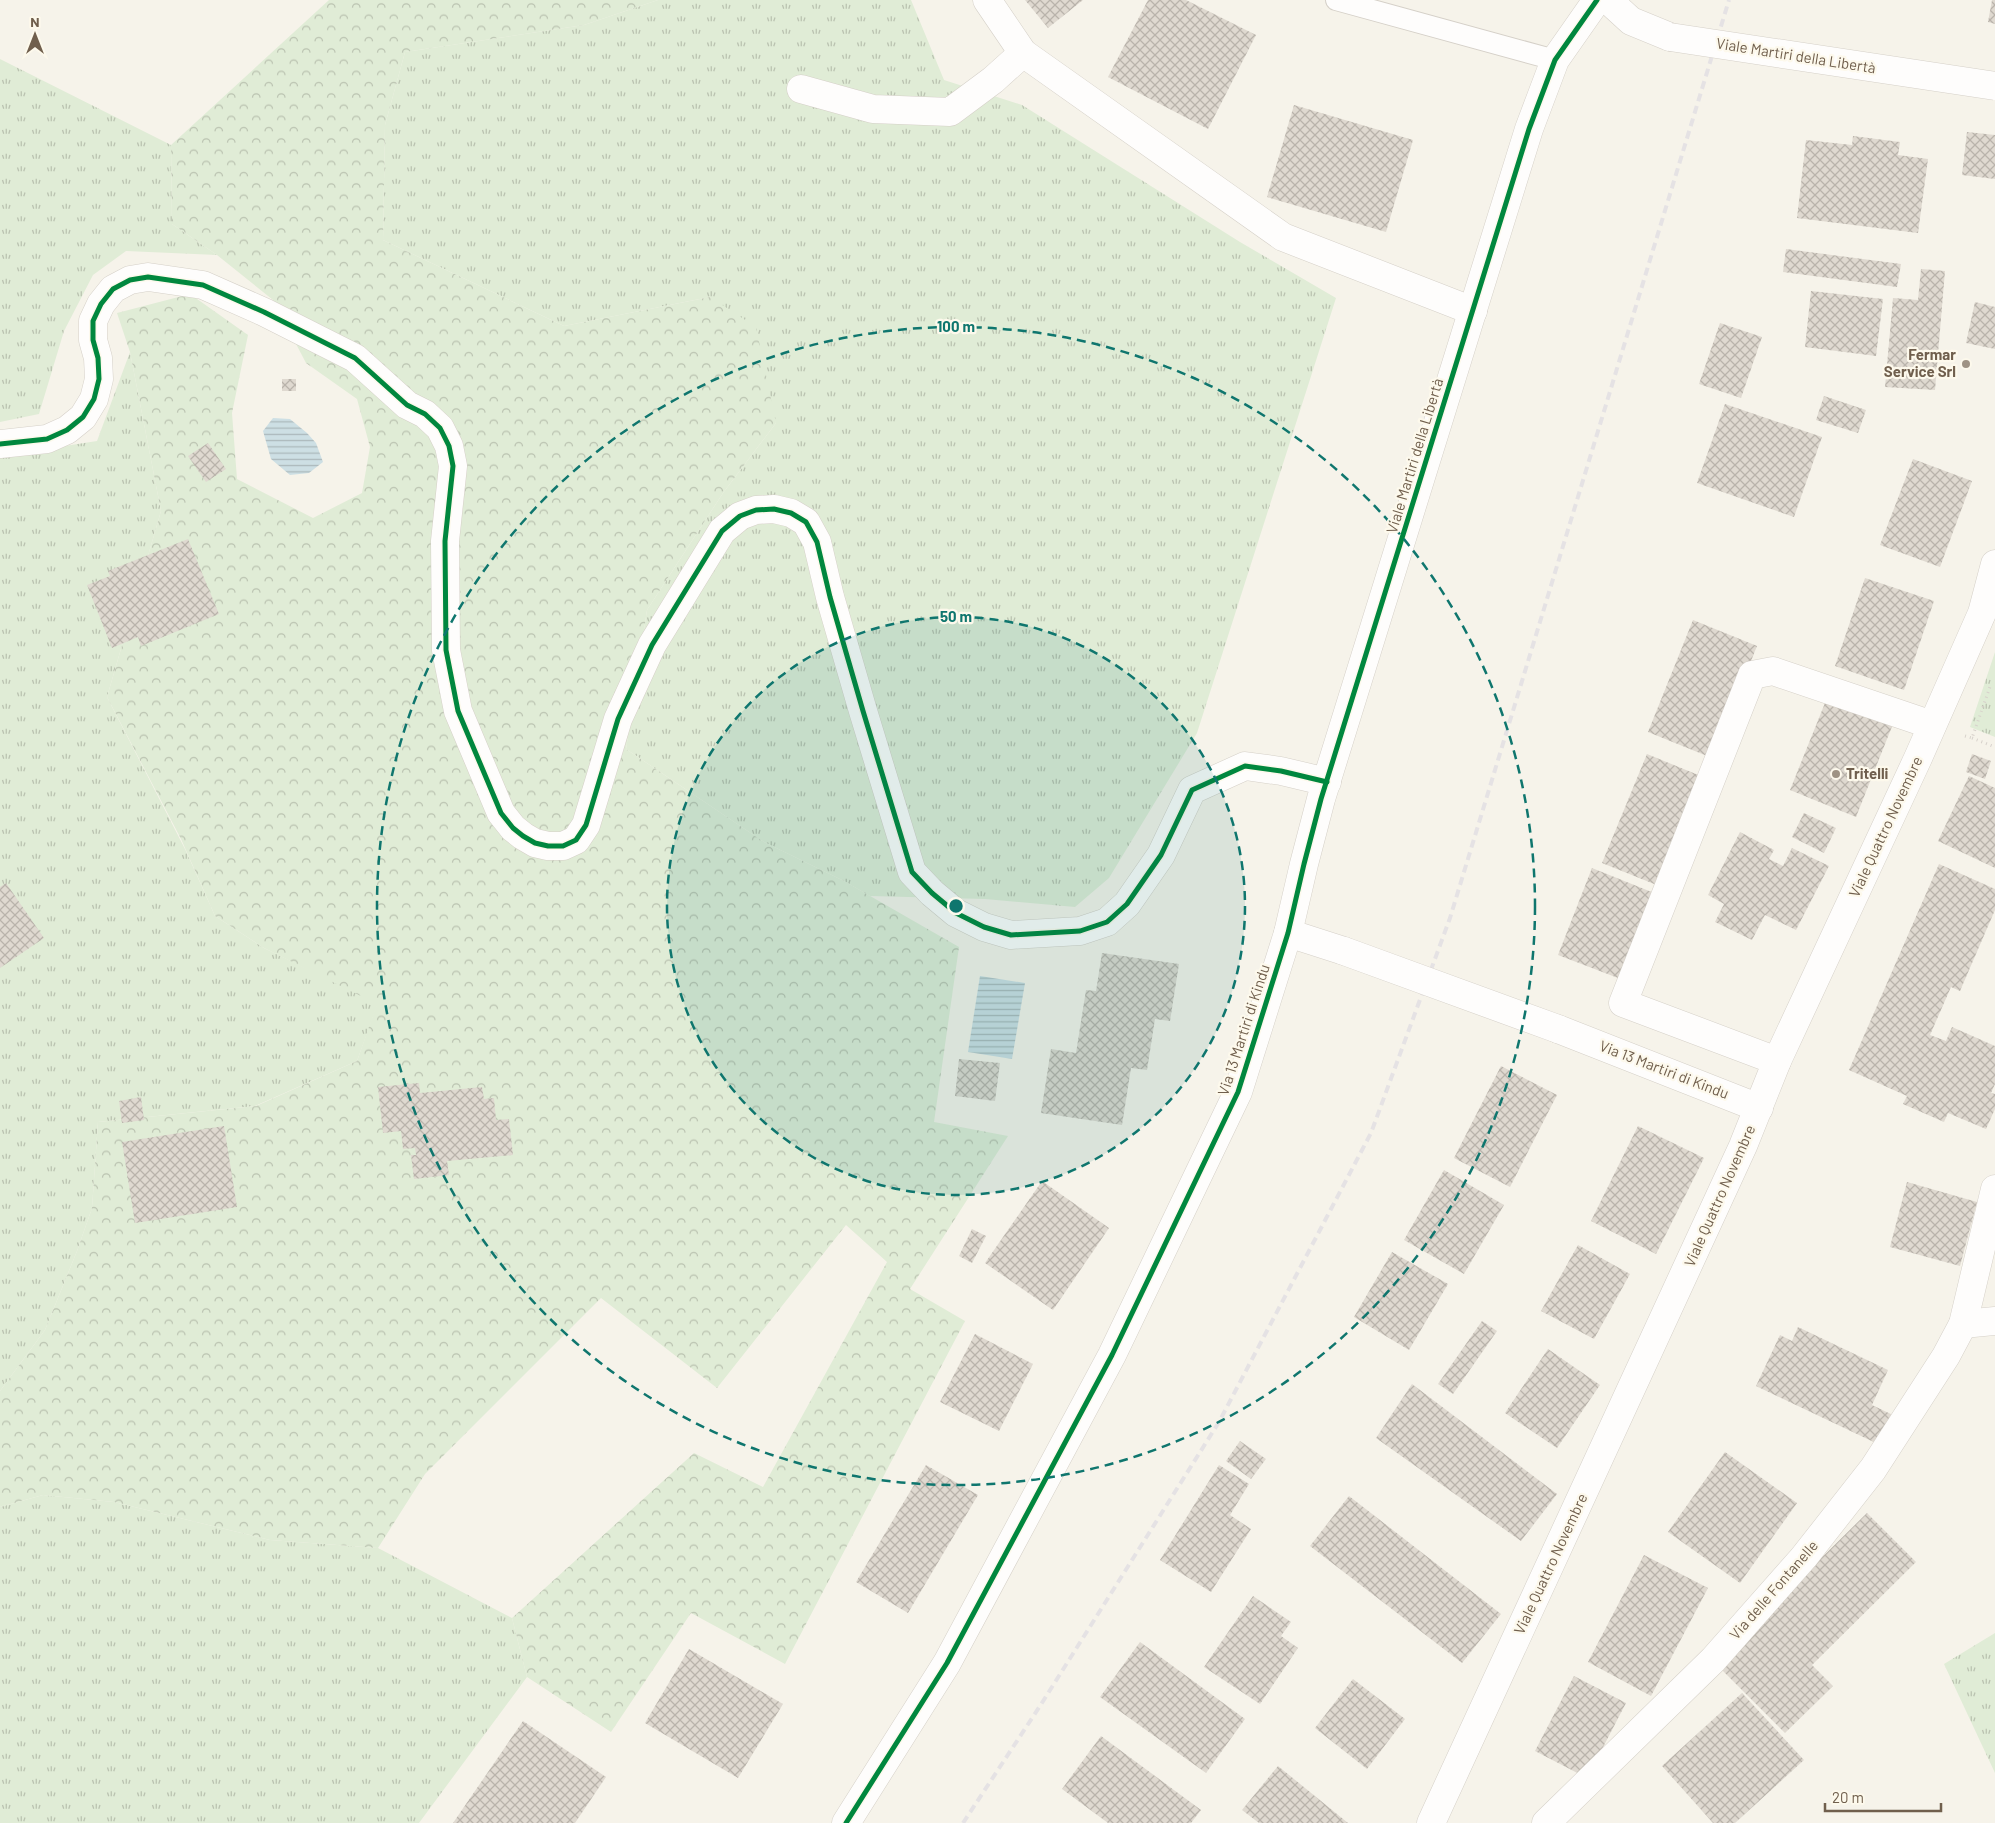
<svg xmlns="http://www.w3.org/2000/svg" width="1995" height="1823" viewBox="0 0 1995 1823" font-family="Barlow,sans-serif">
<defs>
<pattern id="grass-tufts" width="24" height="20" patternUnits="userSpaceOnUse" patternTransform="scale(1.25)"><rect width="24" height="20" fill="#e0ecd6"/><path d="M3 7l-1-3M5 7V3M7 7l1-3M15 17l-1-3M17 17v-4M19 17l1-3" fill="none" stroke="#bac2b0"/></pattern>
<pattern id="forest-crowns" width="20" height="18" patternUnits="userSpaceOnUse" patternTransform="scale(1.25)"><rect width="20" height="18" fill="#e0ecd6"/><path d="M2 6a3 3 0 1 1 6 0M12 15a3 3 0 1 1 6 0" fill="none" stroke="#bac2b0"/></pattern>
<pattern id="water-rules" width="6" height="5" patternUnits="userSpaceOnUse" patternTransform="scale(1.25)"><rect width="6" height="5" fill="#cddfe4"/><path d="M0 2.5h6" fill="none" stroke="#abb8bb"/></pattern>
<pattern id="building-cross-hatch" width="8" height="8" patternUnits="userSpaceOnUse" patternTransform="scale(1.25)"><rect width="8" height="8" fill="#dfd9d0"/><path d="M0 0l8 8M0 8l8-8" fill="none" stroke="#b9b3ab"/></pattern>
</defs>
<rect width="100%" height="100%" fill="#f6f3ea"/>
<g fill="url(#grass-tufts)">
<polygon points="658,0 911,0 944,80 1022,105 1240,242 1336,298 1197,733 1109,878 1075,907 985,899 870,896 844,881 764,842 626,749 647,610 723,493 776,423 710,297 564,326 383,240 385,125 405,52 584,25"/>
<polygon points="0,59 171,145 172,224 217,255 126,251 93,275 64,331 39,414 0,422"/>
<polygon points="130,352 161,511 107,697 186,851 215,916 264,948 378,1003 357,1061 255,1106 98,1122 92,1208 77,1251 45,1330 0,1391 0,456 97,441"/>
<polygon points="1995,652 1995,737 1970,727"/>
<polygon points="43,1495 114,1502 270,1540 378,1548 512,1618 527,1677 419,1823 0,1823 0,1507"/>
<polygon points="1995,1633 1995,1773 1944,1664"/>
</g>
<polygon fill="url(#forest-crowns)" points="329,0 658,0 584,25 405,52 385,125 383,240 564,326 710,297 756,327 776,423 723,493 647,610 626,749 764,842 844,881 959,947 934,1122 1008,1136 910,1289 965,1321 785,1664 691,1613 611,1732 527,1677 512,1618 694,1453 763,1487 887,1262 846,1225 717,1388 601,1298 425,1474 378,1548 270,1540 114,1502 43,1495 0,1507 0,1391 45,1330 77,1251 92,1208 98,1122 256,1106 357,1061 377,1004 264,948 215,916 181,839 107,697 161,511 130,352 117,313 190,294 248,335 232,413 237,479 313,518 362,493 370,447 357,399 306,363 273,300 217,255 172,224 171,145"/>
<g fill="url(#water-rules)">
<polygon points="273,418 290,419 307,433 316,443 323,462 309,473 290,475 271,459 263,431"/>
<polygon points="980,976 1025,983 1012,1059 968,1052"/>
</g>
<g fill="url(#building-cross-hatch)">
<polygon points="1025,0 1083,0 1048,28"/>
<polygon points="1148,0 1186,0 1256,35 1208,129 1108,77"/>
<polygon points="1992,0 1995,0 1995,24 1988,22"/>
<polygon points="1294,105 1413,140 1386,232 1267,197"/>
<polygon points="1967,132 1995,135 1995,179 1962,175"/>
<polygon points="1853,136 1900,142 1898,155 1928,159 1918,233 1797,218 1806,140 1852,145"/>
<polygon points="1786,249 1901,264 1897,287 1783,272"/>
<polygon points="1921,269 1945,271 1935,390 1885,387 1893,298 1918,300"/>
<polygon points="1811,291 1883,299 1876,356 1805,347"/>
<polygon points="1975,302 1995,307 1995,349 1966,343"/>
<polygon points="1720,323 1762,337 1741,398 1699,384"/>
<rect x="282" y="379" width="14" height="12"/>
<polygon points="1824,396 1866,410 1858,433 1816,420"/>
<polygon points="1725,404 1822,437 1794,517 1697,483"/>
<polygon points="208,443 226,469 206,482 188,456"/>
<polygon points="1913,459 1972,481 1940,567 1880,545"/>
<polygon points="188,539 219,614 141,646 138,637 112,648 87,585 110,576 108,571"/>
<polygon points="1865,578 1934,601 1904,690 1835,666"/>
<polygon points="1693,620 1757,646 1712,758 1648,732"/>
<polygon points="1827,698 1893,724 1856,817 1790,790"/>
<polygon points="1647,754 1708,779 1664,888 1602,863"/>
<polygon points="1972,754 1991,761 1985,779 1966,772"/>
<polygon points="1969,776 1995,788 1995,868 1938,841"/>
<polygon points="1804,813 1836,828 1824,853 1792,837"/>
<polygon points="1740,832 1774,850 1769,859 1783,866 1792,848 1829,866 1796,930 1765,915 1752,940 1715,922 1724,904 1708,895"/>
<polygon points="1939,864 1995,889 1995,910 1960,991 1951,987 1930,1035 1946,1041 1952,1027 1995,1046 1995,1084 1991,1093 1995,1094 1995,1109 1986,1129 1948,1113 1944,1122 1903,1104 1907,1096 1849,1070"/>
<polygon points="1592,868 1664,897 1631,983 1558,955"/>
<polygon points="6,883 44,938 0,968 0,887"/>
<polygon points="1102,953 1179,964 1170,1021 1155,1019 1147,1070 1131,1068 1122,1125 1041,1113 1051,1049 1076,1053 1086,990 1096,991"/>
<polygon points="959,1059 1000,1063 995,1101 955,1096"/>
<polygon points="1501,1066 1557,1095 1510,1187 1454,1158"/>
<polygon points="419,1083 420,1093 482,1087 484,1099 494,1098 496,1120 509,1119 513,1155 447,1161 449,1175 414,1179 411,1155 416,1155 415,1148 403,1149 401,1131 383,1133 378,1087"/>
<polygon points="141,1097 144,1120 122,1123 119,1101"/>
<polygon points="224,1126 237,1207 135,1223 122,1142"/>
<polygon points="1638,1126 1704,1158 1656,1254 1591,1221"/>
<polygon points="1444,1170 1504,1205 1464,1274 1404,1240"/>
<polygon points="1042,1181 1109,1228 1053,1310 985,1263"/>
<polygon points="1907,1182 1977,1202 1960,1266 1890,1247"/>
<polygon points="972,1229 986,1236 972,1263 959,1256"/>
<polygon points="1578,1245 1630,1274 1594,1339 1541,1311"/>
<polygon points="1392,1252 1448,1284 1409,1350 1354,1317"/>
<polygon points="1482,1321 1497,1331 1453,1394 1438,1384"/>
<polygon points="1798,1327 1888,1370 1872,1405 1895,1416 1880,1445 1756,1386 1780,1335 1792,1341"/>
<polygon points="975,1334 1033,1364 999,1431 940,1402"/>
<polygon points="1548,1349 1600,1385 1557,1448 1505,1413"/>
<polygon points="1412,1384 1557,1494 1521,1541 1376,1438"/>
<polygon points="1240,1441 1266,1459 1251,1479 1226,1461"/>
<polygon points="1725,1452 1797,1503 1740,1583 1668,1532"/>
<polygon points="926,1465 978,1495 908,1613 856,1582"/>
<polygon points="1219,1465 1249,1484 1230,1515 1251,1529 1211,1592 1160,1560"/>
<polygon points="1349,1496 1501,1614 1462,1663 1310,1546"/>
<polygon points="1867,1513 1916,1562 1812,1665 1833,1686 1785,1733 1715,1663"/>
<polygon points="1644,1555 1708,1588 1651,1696 1588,1662"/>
<polygon points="1253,1596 1291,1622 1281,1636 1298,1648 1260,1704 1204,1667"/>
<polygon points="1140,1642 1245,1719 1206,1773 1100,1697"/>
<polygon points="689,1649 783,1704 738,1778 645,1723"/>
<polygon points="1574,1676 1626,1703 1587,1778 1535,1751"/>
<polygon points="1353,1679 1405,1719 1367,1769 1315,1728"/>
<polygon points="1742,1693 1804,1760 1735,1823 1713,1823 1662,1766"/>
<polygon points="523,1721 606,1777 575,1823 453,1823"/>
<polygon points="1101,1736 1201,1810 1191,1823 1108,1823 1062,1789"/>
<polygon points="1278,1766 1348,1823 1259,1823 1242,1810"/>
</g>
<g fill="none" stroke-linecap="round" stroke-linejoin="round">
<g stroke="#d5d0c8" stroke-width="22">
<polyline id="service" points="1336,0 1555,60"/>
</g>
<g stroke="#d5d0c8" stroke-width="29">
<g id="minor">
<polyline points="987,0 1023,53 1283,237 1473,311"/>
<polyline points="801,89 873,109 950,112 993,80 1023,53"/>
<polyline points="0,444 47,439 67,430 83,417 94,399 99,379 98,358 93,340 93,321 101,304 113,289 130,280 148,277 203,285 264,312 355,358 407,405 425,414 440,428 449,446 453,466 445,541 446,650 458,711 501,813 513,828 523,836 535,843 548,846 563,846 576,840 586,825 618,719 652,645 722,531 740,516 756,510 774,509 791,513 806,522 817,542 830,597 863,711 912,872 932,893 956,913 984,927 1011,935 1080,931 1107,922 1127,904 1161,855 1192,790 1245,766 1281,771 1327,782"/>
<polyline points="1288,933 1344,951"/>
<polyline points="1558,1029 1759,1108"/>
<polyline points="1777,1061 1623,1003 1752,675 1773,671 1932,725"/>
<polyline points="1963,1324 1995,1321"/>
<polyline points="846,1823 947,1663 1112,1355 1238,1092 1288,933 1304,864 1321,799 1529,129 1555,60 1597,0"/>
<polyline points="1546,1823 1713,1660 1804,1557 1873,1469 1946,1356 1963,1324 1995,1189"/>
</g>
</g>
<g stroke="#d5d0c8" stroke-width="29">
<g id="secondary">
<polyline points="1608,0 1631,21 1670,37"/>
<polyline points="1431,1823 1743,1146 1777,1061 1918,758 1982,613 1995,564"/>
</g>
</g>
<g stroke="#d7d1cb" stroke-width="3" stroke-dasharray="1 4" stroke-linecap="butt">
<polyline points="1965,736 1972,738 1991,684"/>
<polyline points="1972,738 1995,747"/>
</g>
<use href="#service" stroke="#fefdfc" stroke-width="20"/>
<use href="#minor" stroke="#fefdfc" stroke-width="28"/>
<use href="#secondary" stroke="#fefdfc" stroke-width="28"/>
<polyline stroke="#e5e2e4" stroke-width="4" stroke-dasharray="8 5" stroke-linecap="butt" points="963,1823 1040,1706 1219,1422 1371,1133 1450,918 1729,0"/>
<g stroke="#d5d0c8" stroke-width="29" stroke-linecap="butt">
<polyline id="minor-bridge" points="1344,951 1558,1029"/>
</g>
<g stroke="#d5d0c8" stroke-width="29" stroke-linecap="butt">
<polyline id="secondary-bridge" points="1670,37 1995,86"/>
</g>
<use href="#minor-bridge" stroke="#fefdfc" stroke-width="28"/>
<use href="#secondary-bridge" stroke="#fefdfc" stroke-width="28"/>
<g stroke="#fdf9ec" stroke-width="8">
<g id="cycleway">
<polyline points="0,444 47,439 67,430 83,417 94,399 99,379 98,358 93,340 93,321 101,304 113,289 130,280 148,277 203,285 264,312 355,358 407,405 425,414 440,428 449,446 453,466 445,541 446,650 458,711 501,813 513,828 523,836 535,843 548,846 563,846 576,840 586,825 618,719 652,645 722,531 740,516 756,510 774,509 791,513 806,522 817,542 830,597 863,711 912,872 932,893 956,913 984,927 1011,935 1080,931 1107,922 1127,904 1161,855 1192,790 1245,766 1281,771 1327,782"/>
<polyline points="846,1823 947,1663 1112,1355 1238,1092 1288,933 1304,864 1321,799 1529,129 1555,60 1597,0"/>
</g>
</g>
<use href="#cycleway" stroke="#00873e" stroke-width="5"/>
</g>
<circle cx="956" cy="906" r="289" fill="#0f766e" fill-opacity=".12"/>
<g fill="none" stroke="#0f766e" stroke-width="2.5" stroke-dasharray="9 6">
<circle cx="956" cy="906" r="289"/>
<circle cx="956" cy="906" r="579"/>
</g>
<g fill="#9f9384" stroke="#fdf9ec" stroke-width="2">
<circle cx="1966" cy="364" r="5"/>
<circle cx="1836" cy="774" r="5"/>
</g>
<g text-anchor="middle" stroke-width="4.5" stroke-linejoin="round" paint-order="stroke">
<g font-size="15" fill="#705f4d" stroke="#fdf9ec">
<text transform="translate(1796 56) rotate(9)" y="5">Viale Martiri della Libertà</text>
<text transform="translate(1415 456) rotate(-73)" y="5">Viale Martiri della Libertà</text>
<text transform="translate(1886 827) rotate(-65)" y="5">Viale Quattro Novembre</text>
<text transform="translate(1244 1030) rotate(-72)" y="5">Via 13 Martiri di Kindu</text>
<text transform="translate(1664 1070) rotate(21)" y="5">Via 13 Martiri di Kindu</text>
<text transform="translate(1720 1196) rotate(-66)" y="5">Viale Quattro Novembre</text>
<text transform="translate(1551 1564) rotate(-65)" y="5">Viale Quattro Novembre</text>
<text transform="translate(1774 1590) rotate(-49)" y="5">Via delle Fontanelle</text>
</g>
<g font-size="15" font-weight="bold" fill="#705f4d" stroke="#fdf9ec" text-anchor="end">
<text x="1956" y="360">Fermar<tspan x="1956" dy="17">Service Srl</tspan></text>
<text x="1846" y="779" text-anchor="start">Tritelli</text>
</g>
</g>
<circle cx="956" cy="906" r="8" fill="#0f766e" stroke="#fdf9ec" stroke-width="2.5"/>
<g font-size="15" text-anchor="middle" font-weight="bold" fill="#0f766e" stroke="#fdf9ec" stroke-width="4.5" stroke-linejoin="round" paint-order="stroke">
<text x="956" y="332">100 m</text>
<text x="956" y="622">50 m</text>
</g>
<g transform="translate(35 35)" stroke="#fdf9ec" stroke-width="4" paint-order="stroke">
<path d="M0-4L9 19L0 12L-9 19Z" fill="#705f4d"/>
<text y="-8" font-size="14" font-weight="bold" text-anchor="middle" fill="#705f4d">N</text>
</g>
<path d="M1825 1803v8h116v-8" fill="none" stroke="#705f4d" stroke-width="2.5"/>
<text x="1832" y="1803" font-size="15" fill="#705f4d" stroke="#fdf9ec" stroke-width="4" paint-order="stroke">20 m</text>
</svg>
